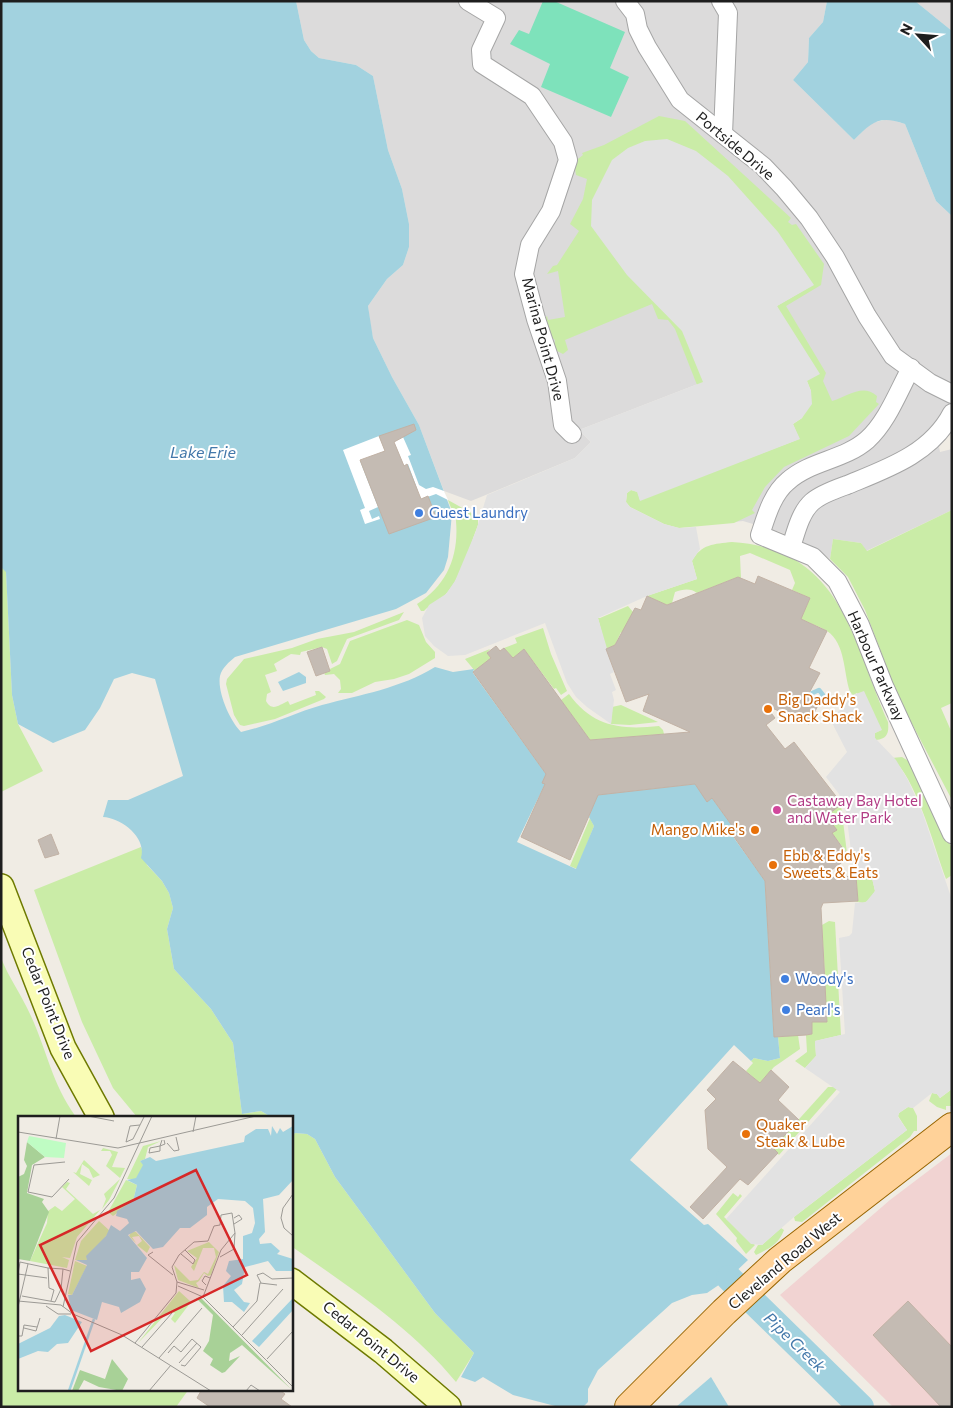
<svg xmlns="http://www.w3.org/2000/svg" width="953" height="1408" viewBox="0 0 953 1408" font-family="Commissioner,sans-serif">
<rect width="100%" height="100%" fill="#f0ece4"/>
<g fill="#dcdbdb">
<polygon points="296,1 827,1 823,22 809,38 808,62 793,80 854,140 871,123 889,119 905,124 936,201 952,216 952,432 939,447 940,452 952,449 952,510 866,551 861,543 833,539 830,559 819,551 780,532 743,521 711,524 717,498 734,483 749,479 793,448 805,442 799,429 818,413 818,392 811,380 820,374 777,306 813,285 778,232 728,176 696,151 667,139 645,141 628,148 612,160 592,200 591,226 627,275 682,331 703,382 579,430 591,442 575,458 471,501 444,491 419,425 392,377 373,338 370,322 368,306 387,279 403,265 409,247 409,224 402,189 388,150 373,76 356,65 319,58 311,51 304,40"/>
<polygon points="915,1 952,1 952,31"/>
</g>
<polygon fill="#f1d3d2" points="952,1153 952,1407 893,1407 780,1295 890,1200"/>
<g fill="#caeca7">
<path d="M 659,116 L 685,121 L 791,218 L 788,222 L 792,225 L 796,224 L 824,264 L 821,285 L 786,306 L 826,373 L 823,381 L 832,401 C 848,396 863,383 877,396 L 876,402 L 879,404 L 849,436 L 784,467 L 765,487 L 752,510 L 755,513 L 734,523 L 679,528 L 664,524 L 630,507 L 626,502 L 627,493 L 631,490 L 638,492 L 640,500 L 799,439 L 793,424 L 802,418 L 811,391 L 777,306 L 813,285 L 668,304 L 718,377 L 697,385 L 675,329 L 668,320 L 658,319 L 652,304 L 565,340 L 568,350 L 563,354 L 553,349 L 555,340 L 550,336 L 545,318 L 547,316 L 548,320 L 565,317 L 558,271 L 547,274 L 553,266 L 557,265 L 579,231 L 570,224 L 583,199 L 587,179 L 576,175 L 574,162 L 583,155 L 582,153 L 604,145 Z"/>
<path d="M 448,500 L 475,515 L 478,518 L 478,525 C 469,548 462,576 446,594 C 440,601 430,604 424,611 L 421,611 L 417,604 C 447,585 459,556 456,521 C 456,515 450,507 448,500 Z"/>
<polygon points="952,510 952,703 941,708 952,733 952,800 899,699 865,610 848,577 830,559 833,539 861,543 867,551"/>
<path d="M 732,542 C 842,549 852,640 888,722 C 889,732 888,739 876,740 L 875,738 L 875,733 L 881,730 L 857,693 L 853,695 L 850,692 C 843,672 846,644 827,631 C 819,626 809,623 801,619 L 810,598 L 792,590 L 795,583 L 790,570 L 750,553 L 740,556 L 741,579 L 738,577 L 697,593 C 691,588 683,589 675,592 L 672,603 L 667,605 L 647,596 L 697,579 L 692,561 C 701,544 714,544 732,542 Z"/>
<polygon points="1,567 6,571 12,695 18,724 43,771 1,792"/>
<polygon points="628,606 633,612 623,633 621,632 615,645 606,649 598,618 573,615 600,618"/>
<path d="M 404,612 L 399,620 L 347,639 L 337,661 L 332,664 L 327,649 L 322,647 L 301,652 L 300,655 L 291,654 L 274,664 L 277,671 L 265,675 L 271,692 L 267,694 L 266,701 C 272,712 279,705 288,701 L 290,705 L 316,695 L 315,691 L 319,691 L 326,697 L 324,699 L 275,719 L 244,726 L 240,725 L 234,715 L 226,684 L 227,679 L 244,659 L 292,648 L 317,639 L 354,632 Z"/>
<polygon points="407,620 419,625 426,642 435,652 435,658 409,674 394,679 375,682 352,693 338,693 341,689 340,680 334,674 325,675 324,672 340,664 350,641"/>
<polygon points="543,628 551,654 567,691 561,695 556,688 554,689 524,649 513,658 504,648 517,643 515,638"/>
<polygon points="490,649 487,653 491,658 475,671 465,659"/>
<path d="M 569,694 C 593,727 621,730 659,726 L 663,730 L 664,734 L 590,740 L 561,700 Z"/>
<polygon points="621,705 658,722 630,725 611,724 612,707"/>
<path d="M 902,757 L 915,765 L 952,849 L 952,875 L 946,879 C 934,847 917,780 892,758 Z"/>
<polygon points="841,805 847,853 832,833 826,816"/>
<polygon points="590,818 594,826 577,869 570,866"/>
<polygon points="141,847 147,865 162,881 169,893 173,908 167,929 174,969 211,1009 233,1043 242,1114 261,1111 271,1117 137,1117 113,1088 82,1022 34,890"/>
<polygon points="860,873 872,878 875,891 870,900 863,903 853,901 858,901 856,876 852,876"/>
<polygon points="829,921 835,922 838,977 825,978 822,925"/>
<path d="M 1,958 C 9,978 21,994 30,1014 C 47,1050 51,1082 76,1117 L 19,1117 L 19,1389 L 189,1389 L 176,1407 L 1,1407 Z"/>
<polygon points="838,981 841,1035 815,1041 816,1056 805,1068 795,1061 807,1052 806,1035 812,1034 812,1022 827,1021 824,982"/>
<polygon points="798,1035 800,1049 774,1067 760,1083 746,1071 753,1063 751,1061 754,1058 768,1061 780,1058 778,1037"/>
<polygon points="828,1087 835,1087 837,1089 779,1155 773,1148"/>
<polygon points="952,1089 952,1106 946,1106 946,1110 937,1107 929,1101 932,1093 937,1094 940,1098"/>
<polygon points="908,1107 913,1108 917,1116 917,1131 914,1131 910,1137 806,1219 802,1222 795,1221 794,1217 907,1130 898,1116 899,1113"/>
<path d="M 295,1133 L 307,1134 L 315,1139 L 335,1177 L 435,1313 L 474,1353 L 456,1382 C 410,1326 349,1287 291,1246 L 291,1138 Z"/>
<polygon points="733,1193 738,1197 740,1194 742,1196 724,1217 755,1245 746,1254 736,1241 737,1238 716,1214"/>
<path d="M 781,1228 L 784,1230 C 778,1245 770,1248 756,1255 L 754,1252 L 758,1245 L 762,1245 Z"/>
</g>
<polygon fill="#7ee2bb" points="543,1 554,1 625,32 610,68 629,77 611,117 541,87 550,64 510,44 519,30 529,34"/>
<g fill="#e2e2e2">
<polygon points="667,139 696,151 728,176 778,232 814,285 777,306 820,374 807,381 811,391 812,404 802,418 793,424 800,439 640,501 637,492 631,490 627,493 626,502 630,507 664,524 679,528 696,527 700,549 692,561 697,579 647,596 598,618 614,672 610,674 616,690 612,692 614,700 611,724 587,707 576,697 567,683 545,623 465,655 448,656 434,646 425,636 422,618 429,605 446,594 455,581 476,531 487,495 575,458 591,442 579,430 703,382 682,331 627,275 591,226 592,200 612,160 628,148 645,141"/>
<polygon points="864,691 882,730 875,733 875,738 896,760 908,780 923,814 952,900 952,1089 940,1098 937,1094 932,1093 913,1108 908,1107 899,1113 898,1117 907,1130 794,1217 762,1245 751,1244 726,1219 840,1092 805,1068 816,1056 815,1041 845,1034 839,938 849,936 852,933 855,903 866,902 875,891 872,878 864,873 854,874 846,812 839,794 826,777 847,752 829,717 837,713 853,695"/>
</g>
<g fill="#a2d2df">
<path d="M 1,1 L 296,1 L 304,40 L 311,51 L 319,58 L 356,65 L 373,76 L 388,150 L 402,189 L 409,224 L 409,247 L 403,265 L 387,279 L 368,306 L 373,338 L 392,377 L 419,425 L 452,513 L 448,557 L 444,570 L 426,593 L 396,609 L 235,657 C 229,662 222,668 220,676 C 217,692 230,721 241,732 C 269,726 294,713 322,705 C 360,695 401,688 435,667 L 453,672 L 474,669 L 473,673 L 546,774 L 545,784 L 517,842 L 576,869 L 594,826 L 589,817 L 596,795 L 695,784 L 707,801 L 712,798 L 738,834 L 734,838 L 765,881 L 774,1036 L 778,1037 L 780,1058 L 768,1061 L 754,1058 L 751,1061 L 734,1045 L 630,1160 L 704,1225 L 708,1224 L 748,1260 L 729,1278 L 707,1293 L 692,1295 L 672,1303 L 598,1370 L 588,1389 L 588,1402 L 583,1407 L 559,1407 L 513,1395 L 483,1377 L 475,1382 L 461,1377 L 474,1353 L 435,1313 L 335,1177 L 315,1139 L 307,1134 L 295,1133 L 291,1138 L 291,1117 L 271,1117 L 261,1111 L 242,1114 L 233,1043 L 211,1009 L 174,969 L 167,929 L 173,908 L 169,893 L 162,881 L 141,858 C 147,837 121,818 103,817 L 108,800 L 128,800 L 183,776 L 155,679 L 132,673 L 114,679 L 100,708 L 85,730 L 53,743 L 18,724 L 12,695 L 6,572 L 1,567 Z"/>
<path d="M 827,1 L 915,1 L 952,31 L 952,216 L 936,201 L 905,124 C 879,115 872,122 854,140 L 793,80 L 808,62 L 809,38 L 823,22 Z"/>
<polygon points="299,672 306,677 306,683 283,691 278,682"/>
<polygon points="711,1377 729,1407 676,1407"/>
</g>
<g fill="#fff">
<polygon points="396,432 403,437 411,455 408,456 419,485 426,489 433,487 444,491 448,500 436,494 416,501 413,493 418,491 408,464 404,466 394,442 399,439"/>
<polygon points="379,436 385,451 360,461 378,507 369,511 372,519 379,516 380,519 365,524 360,510 365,508 343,450"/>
</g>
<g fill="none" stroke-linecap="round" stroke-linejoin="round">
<polyline stroke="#a2d2df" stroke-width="4.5" points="808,695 819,690 823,695 819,700"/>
<polyline stroke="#a2d2df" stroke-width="26" points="729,1278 861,1407"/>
</g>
<g fill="#c4bbb3" stroke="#c2b2a5">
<polygon points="414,424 416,430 394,442 404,466 407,464 421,499 428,496 436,517 389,534 360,460 385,451 379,436"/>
<polygon points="758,576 810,598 801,619 827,631 809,668 820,673 808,695 820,701 809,724 765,705 775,718 766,725 785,749 794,742 842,804 826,816 837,830 832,833 849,857 821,878 856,876 858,901 823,903 821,908 827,1022 812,1022 812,1034 806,1035 774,1037 765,881 734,837 738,834 712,798 707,802 695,784 598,795 570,860 521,837 545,784 542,783 546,774 473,672 491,658 487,653 496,646 500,651 504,648 513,658 524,649 590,740 690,732 643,711 649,694 626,702 606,649 615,645 635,608 641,610 647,596 667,605 738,577 755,584"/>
<polygon points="322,647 330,671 316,676 307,652"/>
<polygon points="51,834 59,854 45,858 38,840"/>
<polygon points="733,1061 760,1083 771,1070 789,1087 778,1100 799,1120 773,1148 778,1153 748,1185 740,1179 703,1219 690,1207 727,1167 708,1149 705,1110 716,1099 707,1090"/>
<polygon points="908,1301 952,1347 952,1407 941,1407 873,1335"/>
<polygon points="202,1389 278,1389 285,1394 281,1399 292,1407 210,1407 197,1398"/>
</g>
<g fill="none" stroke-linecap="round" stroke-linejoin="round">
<g stroke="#a5a5a5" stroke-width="20">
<g id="minor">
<polyline points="468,1 496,18 481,50 482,64 532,96 563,142 568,160 551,211 530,245 524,274 536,319 557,381 563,425 572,434"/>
<polyline points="625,1 635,14 638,29 647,47 680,100 763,166 784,188 809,218 835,257 867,316 893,356 930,383 952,394"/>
<polyline points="721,1 728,13 723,134"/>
<path d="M 911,368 C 898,392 887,422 867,440 C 844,460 810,461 788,481 C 772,494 766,517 760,535 L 813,557 L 837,581 L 860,625 L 884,686 L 952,834"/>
<path d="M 791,547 C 796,532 800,513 812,502 C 821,494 836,489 847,485 C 886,469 931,454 952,413"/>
</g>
</g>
<g stroke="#6e7a00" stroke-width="28">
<g id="secondary">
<polyline points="1,887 63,1048 101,1117"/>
<polyline points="291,1281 383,1351 448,1407"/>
</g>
</g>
<g stroke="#986500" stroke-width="30">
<polyline id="primary" points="629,1407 724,1312 780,1260 952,1127"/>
</g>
<use href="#minor" stroke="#fff" stroke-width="18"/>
<use href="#secondary" stroke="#f9fcb5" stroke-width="25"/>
<use href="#primary" stroke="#ffd299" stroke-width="28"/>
</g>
<g fill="#3f7fe0" stroke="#fff" stroke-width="2">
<circle cx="419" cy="513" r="5"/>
<circle cx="785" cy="979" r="5"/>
<circle cx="786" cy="1010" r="5"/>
</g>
<g fill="#e8710a" stroke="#fff" stroke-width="2">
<circle cx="768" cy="709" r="5"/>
<circle cx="755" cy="830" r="5"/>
<circle cx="773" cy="865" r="5"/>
<circle cx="746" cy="1134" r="5"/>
</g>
<circle fill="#d1479c" stroke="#fff" stroke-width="2" cx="777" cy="810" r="5"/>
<g text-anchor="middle" stroke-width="4" stroke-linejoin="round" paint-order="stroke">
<g font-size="15" fill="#1e1e1e" stroke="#fff">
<text transform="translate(735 146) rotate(40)" y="5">Portside Drive</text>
<text transform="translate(543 339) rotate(75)" y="5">Marina Point Drive</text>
<text transform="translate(876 666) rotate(66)" y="5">Harbour Parkway</text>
<text transform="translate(48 1003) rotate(68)" y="5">Cedar Point Drive</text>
<text transform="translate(785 1261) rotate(-40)" y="5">Cleveland Road West</text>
<text transform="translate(371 1342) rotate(39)" y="5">Cedar Point Drive</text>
</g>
<g font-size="15" fill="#366cbe" stroke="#fff" text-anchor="start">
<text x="429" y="518">Guest Laundry</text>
<text x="795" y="984">Woody's</text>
<text x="796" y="1015">Pearl's</text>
</g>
<g font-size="15" fill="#c56008" stroke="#fff" text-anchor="start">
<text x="778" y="705">Big Daddy's<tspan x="778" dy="17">Snack Shack</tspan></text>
<text x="745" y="835" text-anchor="end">Mango Mike's</text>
<text x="783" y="861">Ebb &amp; Eddy's<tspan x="783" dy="17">Sweets &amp; Eats</tspan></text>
<text x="756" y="1130">Quaker<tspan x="756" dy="17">Steak &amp; Lube</tspan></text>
</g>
<g font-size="15" fill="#b23c85" stroke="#fff" text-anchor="start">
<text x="787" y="806">Castaway Bay Hotel<tspan x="787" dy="17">and Water Park</tspan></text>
</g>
<g font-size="16" font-style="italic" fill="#4378aa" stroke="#fff">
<text x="203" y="458">Lake Erie</text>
<text transform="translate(795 1342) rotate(44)" y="6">Pipe Creek</text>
</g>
</g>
<g transform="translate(18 1116)">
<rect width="275" height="275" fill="#f0ece4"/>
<path d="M 143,25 L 130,31 L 127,43 L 122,45 L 126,49 L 118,63 L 109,63 L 125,30 ZM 85,32 L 100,36 L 94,51 L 107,52 L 102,62 L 88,50 L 94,39 L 92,35 L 83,35 ZM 66,44 L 82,59 L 75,62 L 71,53 L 64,48 L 62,58 L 74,64 L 71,70 L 55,56 L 58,57 ZM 102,63 L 91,84 L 84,93 L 88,83 L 86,78 ZM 108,64 L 119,69 L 115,85 L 95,100 L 90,96 ZM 49,66 L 52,67 L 48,73 L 75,98 L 82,94 L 59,121 L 52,142 L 44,141 L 51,144 L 49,152 L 12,145 L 29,107 L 30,95 L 37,90 L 44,95 L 57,83 L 44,71 ZM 81,105 L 92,115 L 89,119 L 68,145 L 57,144 L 63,125 ZM 114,115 L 118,116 L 132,131 L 129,137 L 119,129 L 124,125 L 121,120 L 114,121 L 118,127 L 111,120 ZM 191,126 L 201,136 L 193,159 L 190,160 L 186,157 L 181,165 L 178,167 L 181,172 L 160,164 L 156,149 L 172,165 L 180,164 L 186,156 L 190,158 L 198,141 L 196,132 L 185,132 L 176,155 L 173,151 L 179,142 L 169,135 ZM 57,145 L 69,150 L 54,179 L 50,178 ZM 161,175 L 173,186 L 157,207 L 153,203 L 157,197 L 150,196 L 120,227 Z" fill="#caeca7"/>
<path d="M 9,26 L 27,41 L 14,49 L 9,77 L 26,83 L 24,86 L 31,96 L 12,145 L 0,143 L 0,61 L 6,58 L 9,50 L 6,44 ZM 178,182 L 184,183 L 273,273 L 224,229 L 212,237 L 211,245 L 222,240 L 207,256 L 204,257 L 192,249 L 195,243 L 185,235 L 191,225 L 195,199 ZM 94,243 L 110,263 L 104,275 L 81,271 L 66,264 L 60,275 L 54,275 L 62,254 L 87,263 Z" fill="#a8d197"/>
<path d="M 11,20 L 48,27 L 46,42 L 27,41 L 9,26 Z" fill="#bffcc3"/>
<path d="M 254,10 L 259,18 L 262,12 L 265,16 L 275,10 L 275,64 L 261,79 L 245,83 L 247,116 L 241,123 L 242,128 L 253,127 L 262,135 L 259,138 L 275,143 L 275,155 L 258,155 L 250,145 L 227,151 L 224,168 L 216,174 L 226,186 L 232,187 L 226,196 L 214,186 L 206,186 L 205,170 L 213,160 L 208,155 L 211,145 L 225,143 L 225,120 L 234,117 L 237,107 L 235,92 L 227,85 L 200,83 L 189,91 L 189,99 L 172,112 L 162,112 L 145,131 L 135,133 L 118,115 L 110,119 L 129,142 L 121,156 L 113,156 L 113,164 L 122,162 L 128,173 L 122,186 L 103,197 L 101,191 L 84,186 L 79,204 L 53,194 L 50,179 L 54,179 L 69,149 L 58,144 L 69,144 L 68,140 L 88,120 L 93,109 L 102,115 L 111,107 L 109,103 L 98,100 L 99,95 L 115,85 L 119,69 L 109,64 L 118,62 L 125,49 L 122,45 L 132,41 L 138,45 L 226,26 L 227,20 L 238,13 L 250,13 L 253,20 ZM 275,182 L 275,194 L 241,231 L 234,225 ZM 47,199 L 64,206 L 50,227 L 39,228 L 30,236 L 20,235 L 0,243 L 0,228 L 32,212 L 41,200 Z" fill="#a2d2df"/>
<path fill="none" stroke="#a2d2df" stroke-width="2.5" d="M 51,275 L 76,203"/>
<path fill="none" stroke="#9c9a95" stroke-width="1" d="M 70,0 L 96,5M 122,9 L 112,10 L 108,26 L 115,23 L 126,1 L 126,0M 0,16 L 100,32 L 238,0M 175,16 L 178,0M 38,23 L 42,0M 144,24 L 142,30 L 132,32 L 131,37 L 142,35 L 142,30 L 147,28 L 146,24M 149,27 L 156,35 L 161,34 L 158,21M 47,46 L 16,49 L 10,76 L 34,81 L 51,63M 275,78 L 265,92 L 263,102 L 266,112 L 275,120M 216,102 L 221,99 L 224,103 L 216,108M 135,136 L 130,139 L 155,159M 163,138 L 175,148 L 177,144 L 167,134M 202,141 L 216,133 L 217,117M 0,158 L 2,146 L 30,152M 0,158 L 29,162M 159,166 L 186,174M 243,167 L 239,159 L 245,157 L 254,163 L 275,162M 188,169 L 184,165 L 187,160 L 192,162M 160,170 L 185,181 L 275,271M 4,180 L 37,186 L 43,173 L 45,153 L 52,155M 0,185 L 43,189 L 55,198 L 104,219 L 193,275M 33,185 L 36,174 L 31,172 L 30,152 L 45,153M 28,190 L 40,198 L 53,198M 0,191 L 10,148M 45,191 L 59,126 L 96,82 L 134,0M 215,211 L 239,185 L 242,167 L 259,169M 6,212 L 18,215 L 22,202M 224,219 L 265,173M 0,220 L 4,220 L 6,209 L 19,211M 117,227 L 158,177 L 159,166 L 154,151 L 161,139 L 176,126 L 190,125 L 196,110 L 202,109 L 203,99 L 214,97 L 217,117 L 203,134 L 185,181M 124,231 L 154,197M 150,237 L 156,230 L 163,236 L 174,223 L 183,231 L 167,250 L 163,249M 141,242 L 184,192M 249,243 L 275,215M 161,247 L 179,227M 131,275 L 153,249M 228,275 L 233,269 L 242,275"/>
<path fill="#d62828" fill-opacity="0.15" stroke="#d62828" stroke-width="2.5" d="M 178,54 L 229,159 L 73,235 L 22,129 Z"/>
<rect width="275" height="275" fill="none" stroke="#1e1e1e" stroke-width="2.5"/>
</g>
<rect width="953" height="1408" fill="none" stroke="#1e1e1e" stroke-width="5"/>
<g transform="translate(918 35) rotate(296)" stroke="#ffffff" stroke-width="4" paint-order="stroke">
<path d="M0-4L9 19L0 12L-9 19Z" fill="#1e1e1e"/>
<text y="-8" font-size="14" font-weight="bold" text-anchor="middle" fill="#1e1e1e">N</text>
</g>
</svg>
